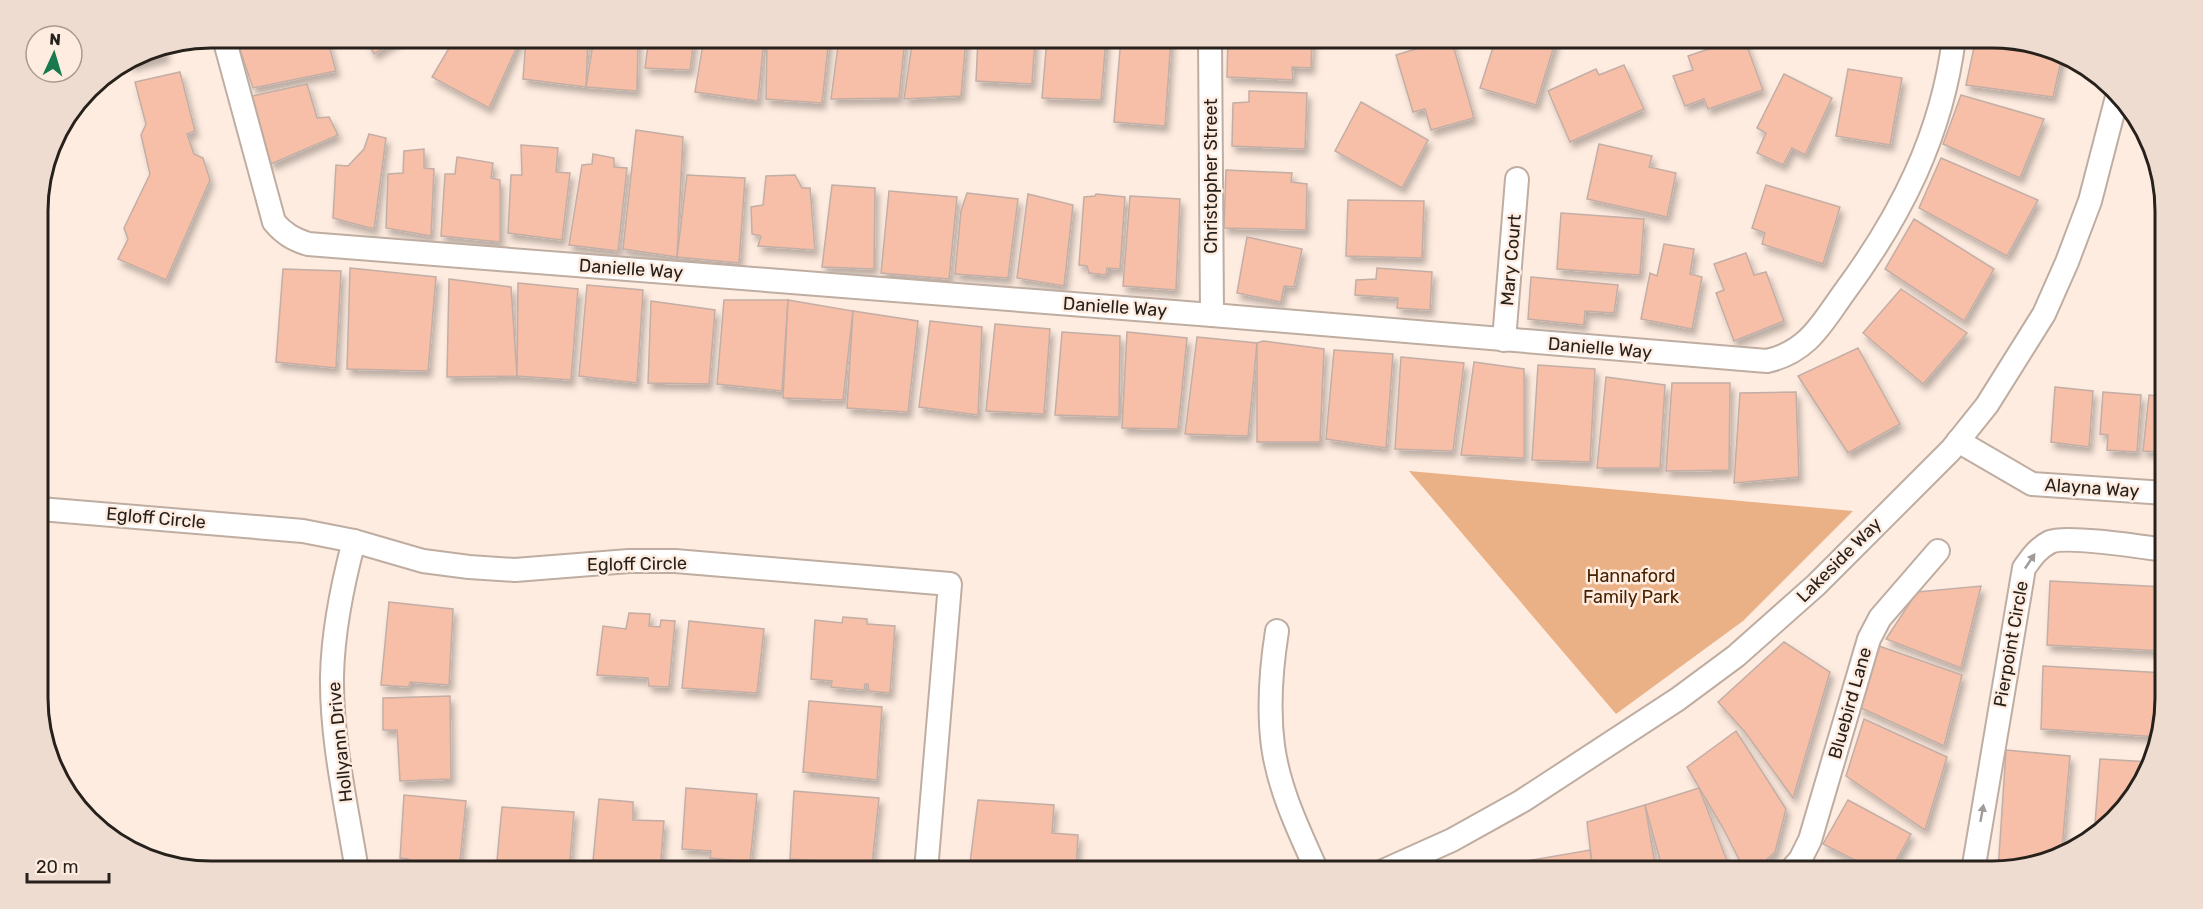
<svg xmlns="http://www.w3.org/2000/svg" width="2203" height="909" viewBox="0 0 2203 909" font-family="Rubik,sans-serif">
<defs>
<filter id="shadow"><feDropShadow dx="3.5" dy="6" stdDeviation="3" flood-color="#0004"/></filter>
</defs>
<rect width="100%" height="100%" fill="#ffece0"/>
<polygon fill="#eab086" points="1409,471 1853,511 1743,621 1616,714"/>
<g fill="#f7bfa7" stroke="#c3aea6" stroke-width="1.5" filter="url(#shadow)">
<polygon points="236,38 327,38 336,71 253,88"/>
<polygon points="366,38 400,38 374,54"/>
<polygon points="455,38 521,38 489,108 432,77"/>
<polygon points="526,38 588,38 586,87 523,79"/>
<polygon points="594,38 638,38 637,91 586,87"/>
<polygon points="649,38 694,38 690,70 645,68"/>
<polygon points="704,38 764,38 758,101 695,92"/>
<polygon points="767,38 829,38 822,103 766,99"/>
<polygon points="839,38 905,38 899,98 831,99"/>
<polygon points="913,38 966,38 961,96 904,99"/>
<polygon points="978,38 1035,38 1032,84 976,81"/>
<polygon points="1047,38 1106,38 1101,100 1042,98"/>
<polygon points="1121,38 1171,38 1165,126 1114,122"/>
<polygon points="1228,38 1312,38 1311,68 1292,67 1293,80 1227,77"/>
<polygon points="1451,38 1474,118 1431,130 1425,109 1413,112 1396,55"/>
<polygon points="1496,38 1556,39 1536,105 1480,88"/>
<polygon points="1741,38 1744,38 1763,90 1708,109 1704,99 1685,106 1673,76 1693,70 1688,56"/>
<polygon points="1976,38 1989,38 2048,47 2062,56 2053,97 1966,85"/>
<polygon points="164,47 166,56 130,65 129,60 145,51"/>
<polygon points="1624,65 1644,109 1570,142 1548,91 1596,69 1599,75"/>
<polygon points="1848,69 1902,78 1890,145 1836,136"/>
<polygon points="180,72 195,131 187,134 194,154 203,158 210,180 166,280 118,259 128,239 124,228 150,174 141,135 146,124 135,82"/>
<polygon points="1784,74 1832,98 1805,155 1792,148 1783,165 1757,153 1766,133 1757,128"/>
<polygon points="307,84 317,118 329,117 338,135 271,164 252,96"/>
<polygon points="1249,91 1307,93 1305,149 1232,146 1233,103 1249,102"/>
<polygon points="1961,95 2044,119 2020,178 1943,144"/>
<polygon points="1361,102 1428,140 1402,188 1335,151"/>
<polygon points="636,130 683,137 677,257 623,249"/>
<polygon points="369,134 386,138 374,229 333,218 336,165 348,166 364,149"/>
<polygon points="1599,144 1652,156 1649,167 1676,173 1667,217 1587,199"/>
<polygon points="521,145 558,148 556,172 570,173 562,240 508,233 511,175 522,175"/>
<polygon points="424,149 424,168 434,169 431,236 386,228 388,174 403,173 404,151"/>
<polygon points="593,154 614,158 614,167 627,168 618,251 569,245 582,165 592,164"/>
<polygon points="457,157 493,163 491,178 500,180 500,242 441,236 445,174 455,174"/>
<polygon points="1941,158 2038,200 2007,256 1919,208"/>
<polygon points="1226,170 1292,173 1291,182 1307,184 1306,230 1224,228"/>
<polygon points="687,175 745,178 739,263 677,257"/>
<polygon points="795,175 802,188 810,188 815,250 758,246 761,236 752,234 751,207 763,205 766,176"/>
<polygon points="832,185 875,188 874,269 822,267"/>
<polygon points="1766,185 1840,207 1823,264 1762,244 1765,233 1752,228"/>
<polygon points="889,191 957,197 949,279 881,273"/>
<polygon points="967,193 1018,199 1008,278 955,274 961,211"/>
<polygon points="1028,194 1073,205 1064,286 1017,278"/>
<polygon points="1096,194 1125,197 1120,269 1107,268 1106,275 1089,273 1087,266 1079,265 1084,197 1095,196"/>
<polygon points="1130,196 1180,199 1176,290 1123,286"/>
<polygon points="1348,200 1424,201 1422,258 1346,256"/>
<polygon points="1561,213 1644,219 1640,275 1557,269"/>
<polygon points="1914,219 1994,269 1964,321 1885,269"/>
<polygon points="1247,237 1302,249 1294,287 1284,286 1281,302 1237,293"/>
<polygon points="1664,244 1694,249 1690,274 1702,277 1692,329 1641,319 1650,273 1657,276"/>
<polygon points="1746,253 1754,275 1766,272 1784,321 1734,341 1716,293 1724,290 1714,264"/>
<polygon points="350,268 436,277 428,371 347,369"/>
<polygon points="1377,268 1432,272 1430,310 1397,308 1398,298 1355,295 1356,280 1376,279"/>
<polygon points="283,269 341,271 336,368 276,362"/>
<polygon points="1531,277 1618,285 1614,313 1585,311 1584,325 1528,319"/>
<polygon points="449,279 511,287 517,376 447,377"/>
<polygon points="518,283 578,289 571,380 517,376"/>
<polygon points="587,285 643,290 637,383 579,376"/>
<polygon points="1901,289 1967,333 1923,384 1863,333"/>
<polygon points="724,300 788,300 782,391 717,384"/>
<polygon points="788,300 853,311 843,400 783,398"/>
<polygon points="651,301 715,310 709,384 648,383"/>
<polygon points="853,311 918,321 908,412 847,408"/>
<polygon points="930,321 982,327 978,415 919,407"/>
<polygon points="995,324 1050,329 1044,414 986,411"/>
<polygon points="1062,332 1120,336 1119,417 1055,415"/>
<polygon points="1127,332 1187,338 1178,429 1122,428"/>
<polygon points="1197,337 1257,343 1248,436 1185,434"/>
<polygon points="1263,341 1324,349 1320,442 1257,442 1257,343"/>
<polygon points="1858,348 1900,424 1848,453 1798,376"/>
<polygon points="1334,350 1393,354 1386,448 1326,439"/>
<polygon points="1401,357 1464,363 1453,451 1395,449"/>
<polygon points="1474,362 1524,369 1524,458 1461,455"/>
<polygon points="1538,365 1595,369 1590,462 1532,460"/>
<polygon points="1606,377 1665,385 1660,468 1597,468"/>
<polygon points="1672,383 1730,383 1729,470 1666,471"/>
<polygon points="2055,387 2093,391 2089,447 2051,442"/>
<polygon points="1796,392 1799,477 1734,483 1740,393"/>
<polygon points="2103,392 2141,395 2137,452 2107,450 2108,435 2100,434"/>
<polygon points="2149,395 2165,397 2165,452 2143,451"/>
<polygon points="2050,581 2165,587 2165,651 2047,645"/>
<polygon points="1981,586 1961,668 1886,639 1917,592"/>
<polygon points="389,602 453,609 449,685 410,682 409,687 381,685"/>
<polygon points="629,613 650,614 649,626 660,627 661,620 675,621 669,687 649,686 648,678 597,675 603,626 626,629"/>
<polygon points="843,617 867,619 867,624 895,626 890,693 869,691 868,684 865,684 864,690 831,687 832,681 811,679 815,620 842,623"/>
<polygon points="689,621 764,629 757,693 682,688"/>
<polygon points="1784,642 1830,672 1793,798 1745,732 1718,702"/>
<polygon points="1879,646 1962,675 1944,746 1859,707"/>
<polygon points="2043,666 2165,673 2166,698 2159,737 2041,729"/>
<polygon points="450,696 451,779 400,781 397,730 383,730 383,698"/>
<polygon points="809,701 882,707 877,780 803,772"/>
<polygon points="1864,719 1947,757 1925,830 1846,776"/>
<polygon points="1736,731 1786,809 1775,852 1754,871 1745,871 1723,828 1687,767"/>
<polygon points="2006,750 2070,756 2062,849 2003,871 1998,871"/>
<polygon points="2100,759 2151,762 2098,836 2094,837"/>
<polygon points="686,788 757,794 750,862 710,858 711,851 682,849"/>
<polygon points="1699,788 1731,871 1663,871 1645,805"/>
<polygon points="794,791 879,798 872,864 790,859"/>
<polygon points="404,795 466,801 459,871 406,870 408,859 400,858"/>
<polygon points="599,799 633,802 633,820 664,821 660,871 592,871"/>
<polygon points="978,800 1054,805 1052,833 1078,835 1076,871 969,871"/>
<polygon points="1848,800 1911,834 1890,871 1876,871 1823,844"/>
<polygon points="1645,805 1656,871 1593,871 1587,822"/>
<polygon points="502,807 574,812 569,871 496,871"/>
<polygon points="1590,850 1593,871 1522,871 1520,862"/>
</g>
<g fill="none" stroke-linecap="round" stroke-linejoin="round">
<g stroke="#bfada1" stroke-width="26">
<g id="street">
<path d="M 224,38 L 274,222 C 284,234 293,239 308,244 L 1212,315 L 1767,361 C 1807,352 1821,325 1843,294 C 1901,216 1942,135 1954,38"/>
<polyline points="1210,38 1212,315"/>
<polyline points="1504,340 1517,179"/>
<polyline points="1958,441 2032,484 2165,493"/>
<polyline points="40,509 303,531 354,541 423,561 469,567 515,570 629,561 675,561 950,584 926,871"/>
<path d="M 354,541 C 342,586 333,630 332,676 C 331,740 347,808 357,871"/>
<path d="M 1277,631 C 1271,669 1268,708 1273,746 C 1279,790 1299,831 1317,871"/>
<polyline points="1383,871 1452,840 1522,801 1678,699 1736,656 1816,585 1951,450 1987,405 2044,314 2067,262 2090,201 2118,93"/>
<polyline points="1790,871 1800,860 1810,840 1869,639 1880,618 1938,551"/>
<path d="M 1973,871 L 2024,568 C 2032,557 2038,548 2050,542 C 2066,535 2143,547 2165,550"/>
</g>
</g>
<use href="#street" stroke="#fff" stroke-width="22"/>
</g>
<defs><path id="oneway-solid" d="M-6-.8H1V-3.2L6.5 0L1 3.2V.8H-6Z" transform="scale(1.5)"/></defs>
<g fill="#9e9b99">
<use href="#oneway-solid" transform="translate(2030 561) rotate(-56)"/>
<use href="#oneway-solid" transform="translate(1982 813) rotate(-80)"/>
</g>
<g text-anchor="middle" stroke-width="5" stroke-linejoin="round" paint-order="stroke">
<g font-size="18" fill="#27211c" stroke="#ffece0">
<text transform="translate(1211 176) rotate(-90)" y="6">Christopher Street</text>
<text transform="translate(1511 260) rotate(-85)" y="6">Mary Court</text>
<text transform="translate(631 269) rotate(4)" y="6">Danielle Way</text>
<text transform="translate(1115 307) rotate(4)" y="6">Danielle Way</text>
<text transform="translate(1600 348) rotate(5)" y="6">Danielle Way</text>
<text transform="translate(2092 488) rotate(4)" y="6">Alayna Way</text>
<text transform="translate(156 518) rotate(5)" y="6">Egloff Circle</text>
<text transform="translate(1839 560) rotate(-45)" y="6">Lakeside Way</text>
<text transform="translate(637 564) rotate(-1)" y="6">Egloff Circle</text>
<text transform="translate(2011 644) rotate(-80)" y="6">Pierpoint Circle</text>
<text transform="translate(1850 703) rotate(-74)" y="6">Bluebird Lane</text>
<text transform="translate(340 742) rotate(-96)" y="6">Hollyann Drive</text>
</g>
<g font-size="18" fill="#472200" stroke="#ffece0">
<text x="1631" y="582">Hannaford<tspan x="1631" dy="21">Family Park</tspan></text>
</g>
</g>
<path d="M0 0H2203V909H0ZM211 48H1992A163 163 0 0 1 2155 211V698A163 163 0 0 1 1992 861H211A163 163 0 0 1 48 698V211A163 163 0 0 1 211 48Z" fill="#eedcd0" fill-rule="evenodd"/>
<path fill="none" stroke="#27211c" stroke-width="3" d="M211 48H1992A163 163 0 0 1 2155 211V698A163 163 0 0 1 1992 861H211A163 163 0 0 1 48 698V211A163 163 0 0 1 211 48Z"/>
<g transform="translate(54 54) rotate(4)"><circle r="28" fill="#ffece0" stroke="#a99b92" stroke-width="1.5"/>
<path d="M0-4.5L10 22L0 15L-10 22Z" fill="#18794f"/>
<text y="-9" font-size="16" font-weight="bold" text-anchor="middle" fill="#27211c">N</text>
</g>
<path d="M27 873v9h82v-9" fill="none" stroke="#27211c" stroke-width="3"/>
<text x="36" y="873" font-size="18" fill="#27211c" stroke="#ffece0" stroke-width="4.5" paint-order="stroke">20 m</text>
</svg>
